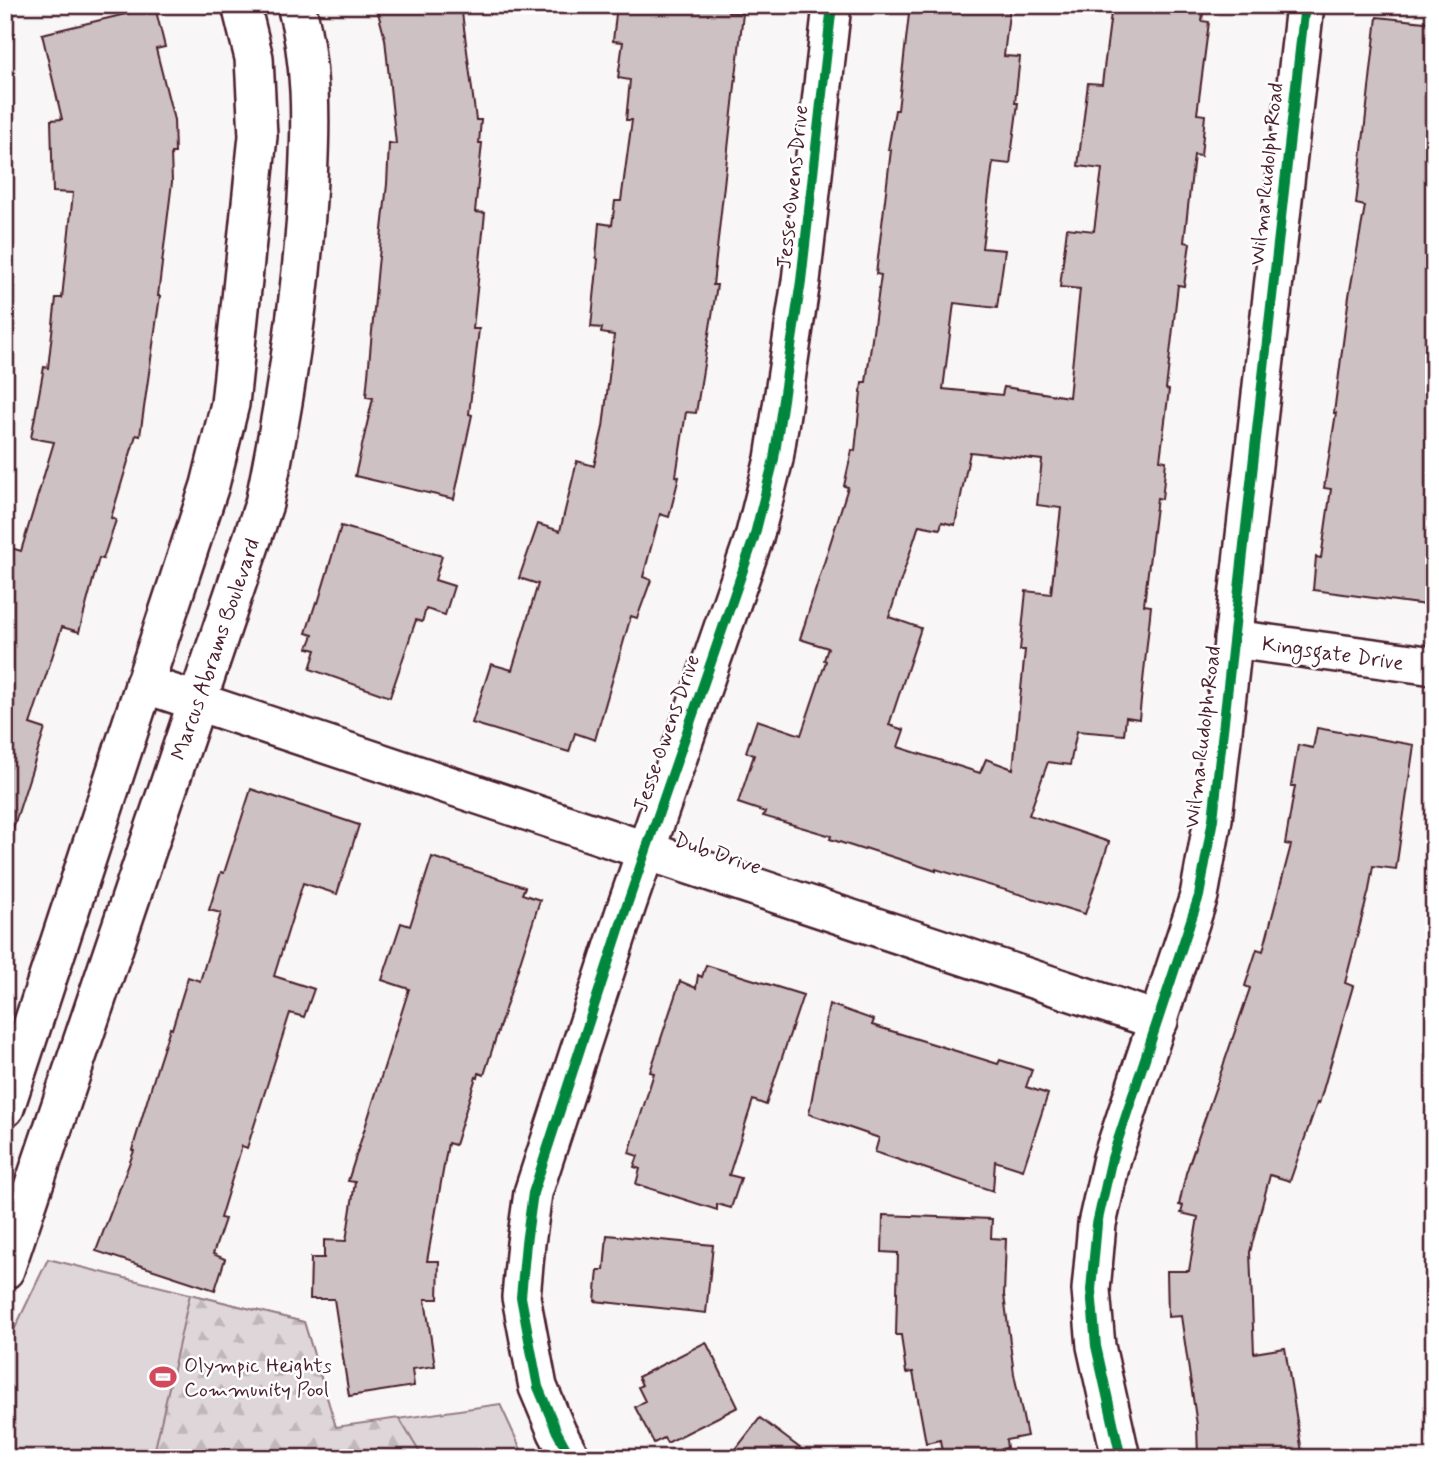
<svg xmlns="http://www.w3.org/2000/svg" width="1439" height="1463" viewBox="0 0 1439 1463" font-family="Mynerve,sans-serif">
<defs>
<pattern id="forest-firs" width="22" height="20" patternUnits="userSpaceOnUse" patternTransform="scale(1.75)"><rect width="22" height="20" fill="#ded6d9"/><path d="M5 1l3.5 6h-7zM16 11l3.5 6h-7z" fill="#c0b7ba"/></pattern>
</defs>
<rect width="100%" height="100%" fill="#f8f6f7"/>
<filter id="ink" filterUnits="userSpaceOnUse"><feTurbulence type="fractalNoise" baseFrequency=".0143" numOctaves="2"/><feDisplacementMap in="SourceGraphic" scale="14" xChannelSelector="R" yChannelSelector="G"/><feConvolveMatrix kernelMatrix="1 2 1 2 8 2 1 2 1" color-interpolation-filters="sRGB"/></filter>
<g filter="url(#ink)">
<polygon fill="#ded6d9" stroke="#947a82" stroke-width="2" points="48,1259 304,1322 336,1428 500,1404 525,1458 5,1458 5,1349"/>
<polygon fill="url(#forest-firs)" stroke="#947a82" stroke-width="2" points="190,1294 304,1322 336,1427 399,1418 423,1458 153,1458"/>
<g fill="#cdc1c4" stroke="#4a1f2b" stroke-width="2" fill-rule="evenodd">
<polygon points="376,5 461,5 476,120 481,120 479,143 482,143 475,212 485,213 473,329 479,329 469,414 472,415 454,499 355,476 373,398 366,397 378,266 387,184 389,143 396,144 385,39"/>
<polygon points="617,5 729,5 728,12 743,13 713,285 717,285 696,413 686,412 676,476 679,477 669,517 660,514 643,577 651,580 637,618 631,616 595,740 575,733 569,752 472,723 491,664 512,670 538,584 519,578 538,524 560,531 577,461 594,466 603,427 614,335 601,333 602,328 591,327 598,259 596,258 599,223 612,225 615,201 621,201 632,120 626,120 630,80 618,78 623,42 613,41"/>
<path d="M 910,5 L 1010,5 L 1004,56 L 1020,57 L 1015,103 L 1018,103 L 1010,164 L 993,162 L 982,248 L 1005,250 L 997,308 L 954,303 L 943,389 L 1002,395 L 1004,387 L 1069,397 L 1080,289 L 1060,287 L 1067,228 L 1094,231 L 1102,169 L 1078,166 L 1088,83 L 1102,84 L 1112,5 L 1204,5 L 1202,21 L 1209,22 L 1197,114 L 1205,115 L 1201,156 L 1194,155 L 1184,242 L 1190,243 L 1184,286 L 1178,285 L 1166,389 L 1169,390 L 1160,460 L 1166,461 L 1162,499 L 1157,498 L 1144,605 L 1151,606 L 1139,719 L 1126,717 L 1124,735 L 1077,731 L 1070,765 L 1048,762 L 1029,815 L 1109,842 L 1085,914 L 936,869 L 936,871 L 865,848 L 864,850 L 830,839 L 831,836 L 763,816 L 765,812 L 738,803 L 754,755 L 746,752 L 757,720 L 801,735 L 826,661 L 824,660 L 828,648 L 800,639 L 848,487 L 844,486 L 852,450 L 855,451 L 862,382 L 866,382 L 881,275 L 876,274 L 891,150 L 888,150 L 895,110 L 898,110 ZM 970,452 L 1042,460 L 1037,505 L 1061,508 L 1051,594 L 1026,591 L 1020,650 L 1025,650 L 1013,769 L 986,759 L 980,773 L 898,747 L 904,730 L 889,725 L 921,628 L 889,617 L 919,525 L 940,529 L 942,522 L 955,525 Z"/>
<polygon points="155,7 165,47 156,49 174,120 175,153 171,153 172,182 158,296 160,296 140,436 136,435 111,518 116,520 103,559 99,558 79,632 62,627 30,724 45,729 12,832 5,831 5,546 21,551 54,442 31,438 44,367 48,368 56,298 62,298 73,193 53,192 51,120 62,119 42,34"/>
<polygon points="1377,17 1434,23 1434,606 1313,590 1316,557 1321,558 1331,489 1324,488 1336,413 1334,413 1349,296 1365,206 1356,204"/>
<polygon points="341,526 442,556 435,580 454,586 445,615 426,609 422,622 416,620 390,697 310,669 316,650 308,648 313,635 306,633 316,602 318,603"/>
<polygon points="1317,728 1414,745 1396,869 1373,866 1369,890 1345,983 1353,986 1319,1104 1317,1103 1290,1181 1270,1175 1250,1252 1254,1353 1285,1348 1303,1458 1198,1458 1197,1425 1181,1316 1168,1317 1167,1271 1189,1271 1198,1217 1181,1213 1183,1206 1179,1205 1186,1173 1250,988 1245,986 1257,949 1263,951 1291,845 1285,844 1295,786 1291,786 1298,745 1313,748"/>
<polygon points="251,789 359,825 337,894 303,883 274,976 314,989 304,1017 290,1013 247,1148 242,1146 220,1218 225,1219 213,1254 225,1259 215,1290 96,1251 134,1151 132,1150 158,1065 170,1028 172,1029 188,977 200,981 221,913 209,910 221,872 224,873"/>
<polygon points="432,857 525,887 522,894 540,900 484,1075 479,1073 478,1078 476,1077 455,1145 448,1143 427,1261 439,1261 438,1299 425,1299 435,1366 412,1369 414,1386 349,1396 334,1299 310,1299 311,1258 324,1258 324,1240 346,1241 355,1182 348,1181 409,989 382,980 401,923 410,926"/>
<polygon points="706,965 803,995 766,1105 753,1100 729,1175 741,1178 731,1208 717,1204 717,1210 636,1184 640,1169 634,1167 638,1156 629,1153 654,1073 650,1072 680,981 696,988 698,975 702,977"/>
<polygon points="829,1004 874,1020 872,1025 998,1064 1000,1060 1032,1070 1026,1087 1048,1094 1023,1170 995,1161 993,1191 875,1152 879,1138 809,1114"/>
<polygon points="883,1215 992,1219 991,1238 1006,1239 1004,1295 1014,1374 1027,1436 1006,1440 1007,1448 961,1458 943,1458 940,1440 926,1443 913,1372 906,1373 901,1335 896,1335 898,1253 882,1252"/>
<polygon points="607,1235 713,1245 706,1313 595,1301 598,1270 604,1270"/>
<polygon points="706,1342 738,1407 667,1443 664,1438 654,1443 635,1407 645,1401 638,1387 642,1385 638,1377"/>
<polygon points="760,1418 813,1458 729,1458"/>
</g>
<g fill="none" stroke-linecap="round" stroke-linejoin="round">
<g stroke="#4a1f2b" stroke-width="42">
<g id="minor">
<polyline points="1233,639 1434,666"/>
<polyline points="144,684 1159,1021"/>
<polyline points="5,1108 210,485 230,404 258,136 254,58 241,5"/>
<path d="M 5,1270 L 264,504 C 286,397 303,289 308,180 C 311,122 312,62 296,5"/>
<polyline points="571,1458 557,1432 538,1387 521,1297 526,1243 533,1193 627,905 754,538 774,459 801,281 832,5"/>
<polyline points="1121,1458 1096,1346 1091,1290 1097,1224 1112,1158 1199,896 1213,819 1305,5"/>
</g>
</g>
<use href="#minor" stroke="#fff" stroke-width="37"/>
<g stroke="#fff" stroke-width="15">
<g id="cycleway">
<polyline points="571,1458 557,1432 538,1387 521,1297 526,1243 533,1193 627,905 754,538 774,459 801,281 832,5"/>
<polyline points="1121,1458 1096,1346 1091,1290 1097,1224 1112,1158 1199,896 1213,819 1305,5"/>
</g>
</g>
<use href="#cycleway" stroke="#00873e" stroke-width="10"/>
</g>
</g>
<defs>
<g id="stadium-bare" transform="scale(2.1)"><path d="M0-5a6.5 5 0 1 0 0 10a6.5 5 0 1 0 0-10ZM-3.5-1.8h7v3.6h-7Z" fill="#d1495b" stroke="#fff" stroke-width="2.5" paint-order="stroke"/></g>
</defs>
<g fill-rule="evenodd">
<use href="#stadium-bare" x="163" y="1377"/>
</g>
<g text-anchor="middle" stroke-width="5" stroke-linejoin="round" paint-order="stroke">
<g font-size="21" fill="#4a1f2b" stroke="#fff">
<text transform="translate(1266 174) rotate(-84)" y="7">Wilma Rudolph Road</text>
<text transform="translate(792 187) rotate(-84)" y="7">Jesse Owens Drive</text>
<text transform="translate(215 649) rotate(-71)" y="7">Marcus Abrams Boulevard</text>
<text transform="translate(1333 653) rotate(8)" y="7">Kingsgate Drive</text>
<text transform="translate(666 733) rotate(-71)" y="7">Jesse Owens Drive</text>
<text transform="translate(1202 737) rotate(-83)" y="7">Wilma Rudolph Road</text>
<text transform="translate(718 853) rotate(19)" y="7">Dub Drive</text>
</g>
<g font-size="21" fill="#4a1f2b" stroke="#fff" text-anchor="start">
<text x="184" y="1372">Olympic Heights<tspan x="184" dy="24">Community Pool</tspan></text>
</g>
</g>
<rect width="1439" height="1463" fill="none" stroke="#fff" stroke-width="28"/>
<rect x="14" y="14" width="1411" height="1435" fill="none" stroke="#4a1f2b" stroke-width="2.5" filter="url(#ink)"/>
</svg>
